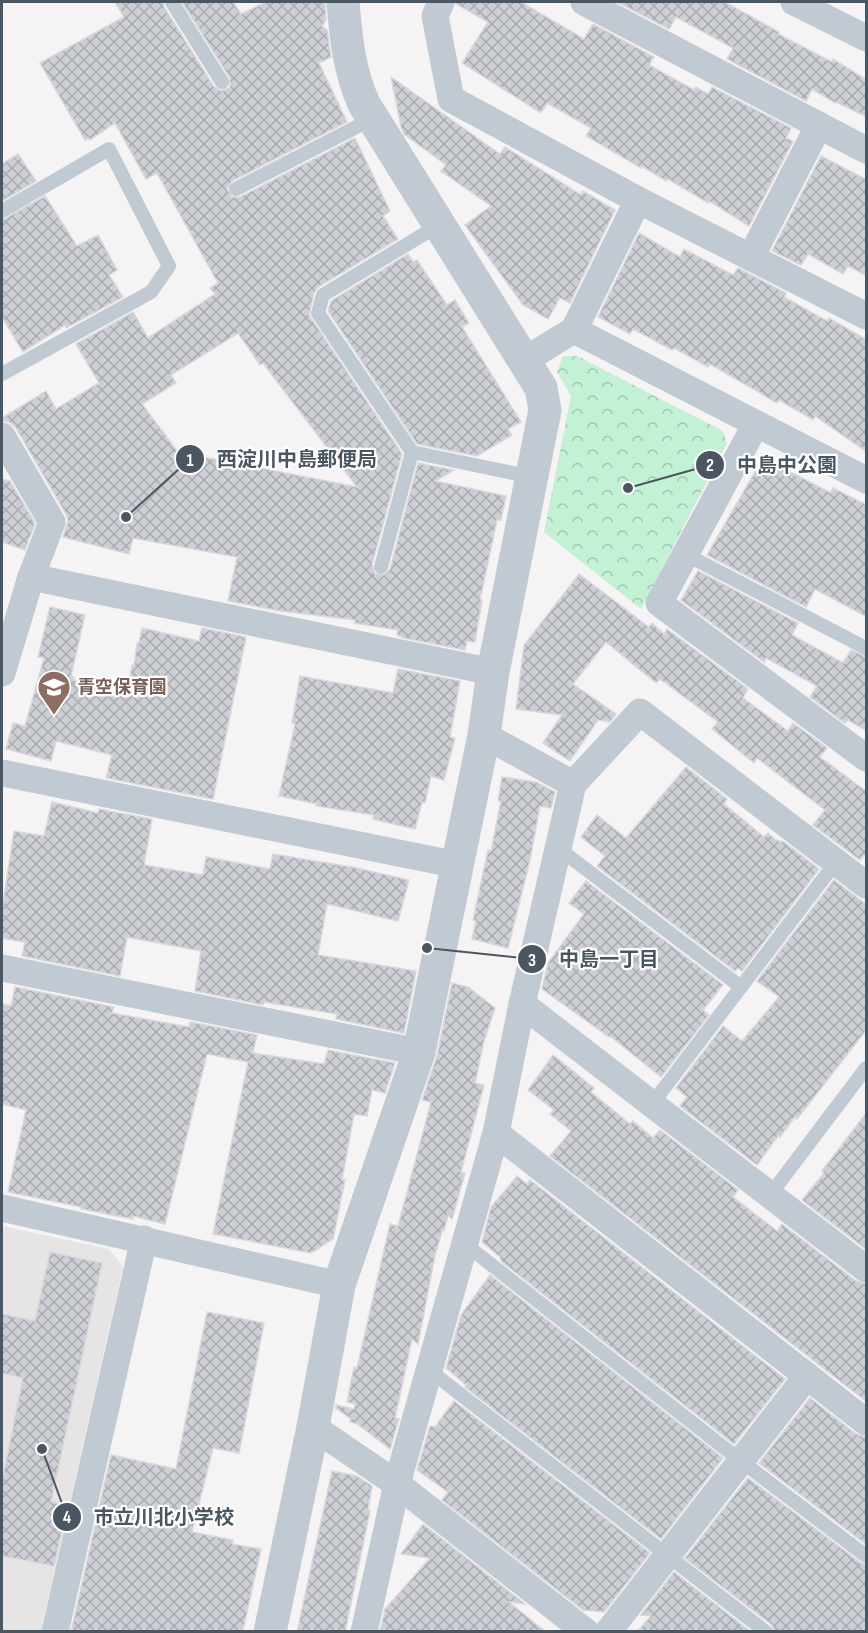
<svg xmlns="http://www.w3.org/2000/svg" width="868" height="1633" viewBox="0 0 868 1633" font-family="'Sofia Sans Condensed','Noto Sans JP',sans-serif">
<defs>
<pattern id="forest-crowns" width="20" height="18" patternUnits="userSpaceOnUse" patternTransform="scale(1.5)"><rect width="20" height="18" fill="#c3f1d5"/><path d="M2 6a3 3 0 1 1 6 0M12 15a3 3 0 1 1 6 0" fill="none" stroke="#a0c6b0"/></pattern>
<pattern id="building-cross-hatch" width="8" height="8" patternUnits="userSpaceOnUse" patternTransform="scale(1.5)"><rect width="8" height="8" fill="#cdcfd5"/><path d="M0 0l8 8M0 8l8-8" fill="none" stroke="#a8abb0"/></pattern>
</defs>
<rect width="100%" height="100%" fill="#f5f3f3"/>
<polygon fill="#e6e4e5" points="2,1226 109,1249 123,1267 41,1631 2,1632"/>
<polygon fill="url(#forest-crowns)" points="563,356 577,356 723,431 727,443 641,609 544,532 571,396 557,372"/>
<g fill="url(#building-cross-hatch)" stroke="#d7d9de" stroke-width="1.5" fill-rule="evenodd">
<path d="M 115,2 L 163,2 L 164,7 L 214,87 L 222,91 L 230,87 L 230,78 L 182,2 L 233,2 L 241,14 L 266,2 L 325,2 L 326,20 L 322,26 L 327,30 L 331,57 L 319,63 L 347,122 L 232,181 L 227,189 L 232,197 L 240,197 L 355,138 L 390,211 L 383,216 L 398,239 L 318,287 L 314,293 L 309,315 L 402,454 L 372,565 L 375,574 L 384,575 L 390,569 L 418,463 L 454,470 L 435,481 L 506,496 L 501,520 L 497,520 L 480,600 L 482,600 L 475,642 L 467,641 L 465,650 L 404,638 L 397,635 L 398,630 L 354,623 L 355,620 L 281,611 L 228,601 L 237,557 L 133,538 L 129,554 L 63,537 L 68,521 L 66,514 L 16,428 L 9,422 L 2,420 L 2,418 L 46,391 L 56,409 L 99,383 L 76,344 L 133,312 L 148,338 L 215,294 L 210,288 L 218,283 L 157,173 L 146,179 L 115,123 L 90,140 L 89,138 L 85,140 L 40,63 L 124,17 ZM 238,333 L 260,365 L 263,363 L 357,487 L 178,452 L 142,404 L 176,383 L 171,375 Z"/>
<polygon points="457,2 521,2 584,39 593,24 654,57 649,65 694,90 696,87 708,94 712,87 791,128 786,138 793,141 749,226 709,201 708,203 668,179 666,181 642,166 641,168 586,136 591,128 547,103 541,113 462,63 488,22 456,4"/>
<polygon points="617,2 725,2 779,32 778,34 832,62 833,59 867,80 867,117 836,102 835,103 812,89 806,101 727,59 733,48 676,17 669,29"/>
<polygon points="391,77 500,154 505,147 581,195 583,191 615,210 570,303 560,298 548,319 523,305 465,225 491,206 441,171 446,165 404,134 401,127"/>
<polygon points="18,154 36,181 2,201 2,164"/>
<polygon points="821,156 867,180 867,276 848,266 843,274 808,254 801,265 772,251"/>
<polygon points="45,196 77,246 98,235 117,270 109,275 123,297 66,328 65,325 23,352 2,317 2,220"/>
<polygon points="639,233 680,257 684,249 733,275 738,268 786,293 784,297 827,321 829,318 867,340 867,452 815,416 813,420 779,400 777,403 710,364 708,367 674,348 672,350 633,329 630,334 598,317"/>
<polygon points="408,254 413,262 417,260 447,305 455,300 469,323 462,327 521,422 508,429 512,435 477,456 417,444 328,311 331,301"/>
<polygon points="763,458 831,493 833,488 867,505 867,617 815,589 806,607 707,555"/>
<polygon points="2,479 10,481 35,523 25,550 2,542"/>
<polygon points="698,571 798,623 792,635 843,663 851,650 867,657 867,731 848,720 845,723 810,697 817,686 766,658 764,662 681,600"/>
<polygon points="579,574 649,627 652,623 664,634 667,629 748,689 743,698 788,731 793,723 827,748 820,757 867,792 867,852 860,860 813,825 825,810 757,758 754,763 712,729 718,722 660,679 656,683 606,642 573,684 616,714 610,722 598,720 570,761 543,743 562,715 516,709 524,645"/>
<polygon points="50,607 85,615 71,676 74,677 73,680 127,695 132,665 134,666 137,643 139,643 142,628 199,641 202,628 246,637 213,799 106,778 112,755 56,741 51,761 6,749 13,723 25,726 44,658 38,657"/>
<polygon points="398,669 460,681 450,737 455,738 444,780 431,776 425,803 422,802 415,829 373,819 374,815 316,806 317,804 279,796 295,724 292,723 300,676 393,693"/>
<polygon points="686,767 727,799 724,804 764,837 768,833 776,840 784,842 819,869 742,971 738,968 735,971 597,866 605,856 581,837 597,815 626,838"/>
<polygon points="502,777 536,782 555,792 551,808 540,806 530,860 508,948 472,939 476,921 473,920 488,850 491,851 501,801 498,801"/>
<polygon points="52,802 98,813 99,809 152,819 144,865 203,875 206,857 270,869 273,854 352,867 409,880 398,921 327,904 318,955 416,971 404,1033 336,1019 337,1014 264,1002 263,1005 195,991 201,951 127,937 120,976 22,956 25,942 2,938 2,910 14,831 44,836"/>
<polygon points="834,880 867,905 867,1029 797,1119 795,1117 780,1137 778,1136 757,1165 680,1106 687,1097 676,1088 723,1026 742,1041 779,997 757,981"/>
<polygon points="586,881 723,985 703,1010 709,1015 661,1077 610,1036 609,1037 542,989 548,963 584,914 569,903"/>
<polygon points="452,983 468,987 495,1008 484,1041 475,1083 484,1085 461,1172 465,1173 452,1219 448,1215 444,1231 442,1230 437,1250 436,1250 418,1344 412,1339 395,1418 399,1419 390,1449 357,1424 350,1422 351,1419 336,1408 336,1405 354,1409 355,1404 347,1402 354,1367 357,1368 362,1346 390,1224 398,1226 427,1117 431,1102 422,1100 437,1056"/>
<polygon points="15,987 114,1007 112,1013 189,1027 190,1022 257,1035 253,1053 324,1064 328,1050 395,1063 385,1093 372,1090 367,1116 354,1114 342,1180 345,1180 333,1239 311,1253 213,1234 248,1062 207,1054 165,1224 133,1216 133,1219 81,1209 81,1207 8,1192 26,1110 2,1104 2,1004 11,1006"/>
<polygon points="553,1055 594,1088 591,1092 630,1124 633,1121 653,1138 660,1130 738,1190 733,1197 777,1231 782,1224 856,1281 867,1284 867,1402 550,1156 571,1131 550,1114 554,1110 528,1090"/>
<polygon points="867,1112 867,1250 802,1200 824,1173 822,1171"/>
<polygon points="517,1176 527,1184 530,1180 785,1379 734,1444 501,1261 500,1257 482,1242 491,1207"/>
<polygon points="50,1252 102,1263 51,1502 68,1505 54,1566 2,1556 2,1481 23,1378 2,1373 2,1314 35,1321"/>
<polygon points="490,1275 723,1458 661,1539 465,1387 466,1385 446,1368 461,1315"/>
<polygon points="207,1312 264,1323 239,1453 213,1448 192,1532 233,1540 232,1544 261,1549 244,1626 241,1632 71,1632 111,1455 176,1469"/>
<polygon points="810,1398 856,1434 867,1437 867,1545 759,1463"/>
<polygon points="454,1401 650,1553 604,1612 583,1610 442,1500 448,1492 417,1470 430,1426 435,1427"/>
<polygon points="332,1471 357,1476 372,1486 368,1510 370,1511 345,1632 297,1632"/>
<polygon points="748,1478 861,1563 867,1565 867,1632 775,1632 772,1625 685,1558"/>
<polygon points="423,1524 525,1604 509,1602 546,1632 380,1632 385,1609 430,1558 401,1554"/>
<polygon points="674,1572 751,1632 637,1632 651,1616 641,1615"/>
</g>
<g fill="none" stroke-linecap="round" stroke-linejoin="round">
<g stroke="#c1cad2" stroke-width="14">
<polyline points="172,2 222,82"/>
<polyline points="236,189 372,119"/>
<polyline points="2,211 109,149 169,266 151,292 2,374"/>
<polyline points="439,225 323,295 318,313 412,452 532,477"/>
<polyline points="685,554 866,648"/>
<polyline points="381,567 412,452"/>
<polyline points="558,848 741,987"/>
<polyline points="652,1104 836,862"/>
<polyline points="770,1195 866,1068"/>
<polyline points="465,1244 741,1461 866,1556"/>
<polyline points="429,1370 766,1632"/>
</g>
<g stroke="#c1cad2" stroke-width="27">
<polyline points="441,2 435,16 451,99 638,200 866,316"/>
<polyline points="584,2 866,150"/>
<polyline points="794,2 866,38"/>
<polyline points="751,257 819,125"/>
<polyline points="574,330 638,200"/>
<polyline points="523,361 574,330 866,480"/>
<polyline points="756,424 659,603 866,758"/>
<polyline points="2,436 52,522 31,577 2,673"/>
<polyline points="31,577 493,672"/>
<polyline points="484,735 573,784"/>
<polyline points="2,773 458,865"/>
<polyline points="2,968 419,1052"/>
<polyline points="522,1004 866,1269"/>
<polyline points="496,1133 866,1422"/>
<polyline points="2,1208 339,1285"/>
<polyline points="313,1427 397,1484 586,1632"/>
<polyline points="55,1632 144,1239"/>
<polyline points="364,1632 397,1484 496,1133 522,1004 573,784 640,712 866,885"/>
<polyline points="608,1632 807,1376"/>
</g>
<path stroke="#c1cad2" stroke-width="33" d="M 270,1632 L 313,1427 L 339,1285 L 419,1052 L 484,735 L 493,672 L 545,410 L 541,388 L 364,104 C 349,71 346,37 343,2"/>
</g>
<defs>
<g id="school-pin" transform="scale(1.725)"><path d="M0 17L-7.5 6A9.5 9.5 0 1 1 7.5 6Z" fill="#8d6e63" stroke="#fff"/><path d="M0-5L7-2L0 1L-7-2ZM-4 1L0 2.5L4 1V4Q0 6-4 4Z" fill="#fff"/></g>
</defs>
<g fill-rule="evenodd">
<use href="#school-pin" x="54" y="687"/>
</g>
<g text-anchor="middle" stroke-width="4.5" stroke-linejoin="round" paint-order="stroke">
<g font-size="18" font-weight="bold" fill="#785e54" stroke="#fff" text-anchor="start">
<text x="77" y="693">青空保育園</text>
</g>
</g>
<path fill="none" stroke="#4a5661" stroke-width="2" d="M126 517L190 459M628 488L710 465M427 948L532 959M42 1449L67 1517"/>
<g fill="#4a5661" stroke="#fff" stroke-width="2">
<circle cx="126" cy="517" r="6"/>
<circle cx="628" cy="488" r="6"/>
<circle cx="427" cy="948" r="6"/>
<circle cx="42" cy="1449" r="6"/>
<circle cx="190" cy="459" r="15"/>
<circle cx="710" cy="465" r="15"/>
<circle cx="532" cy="959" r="15"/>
<circle cx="67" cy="1517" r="15"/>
</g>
<g font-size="18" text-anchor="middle" font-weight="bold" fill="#fff">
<text x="190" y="466">1</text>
<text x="710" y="471">2</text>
<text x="532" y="966">3</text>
<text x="67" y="1523">4</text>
</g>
<g font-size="20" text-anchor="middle" font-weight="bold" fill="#4a5661" stroke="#fff" stroke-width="4.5" stroke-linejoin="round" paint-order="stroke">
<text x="297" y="466">西淀川中島郵便局</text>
<text x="787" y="472">中島中公園</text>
<text x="609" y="966">中島一丁目</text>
<text x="164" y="1524">市立川北小学校</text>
</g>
<rect width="868" height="1633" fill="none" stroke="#4a5661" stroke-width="6"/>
</svg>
